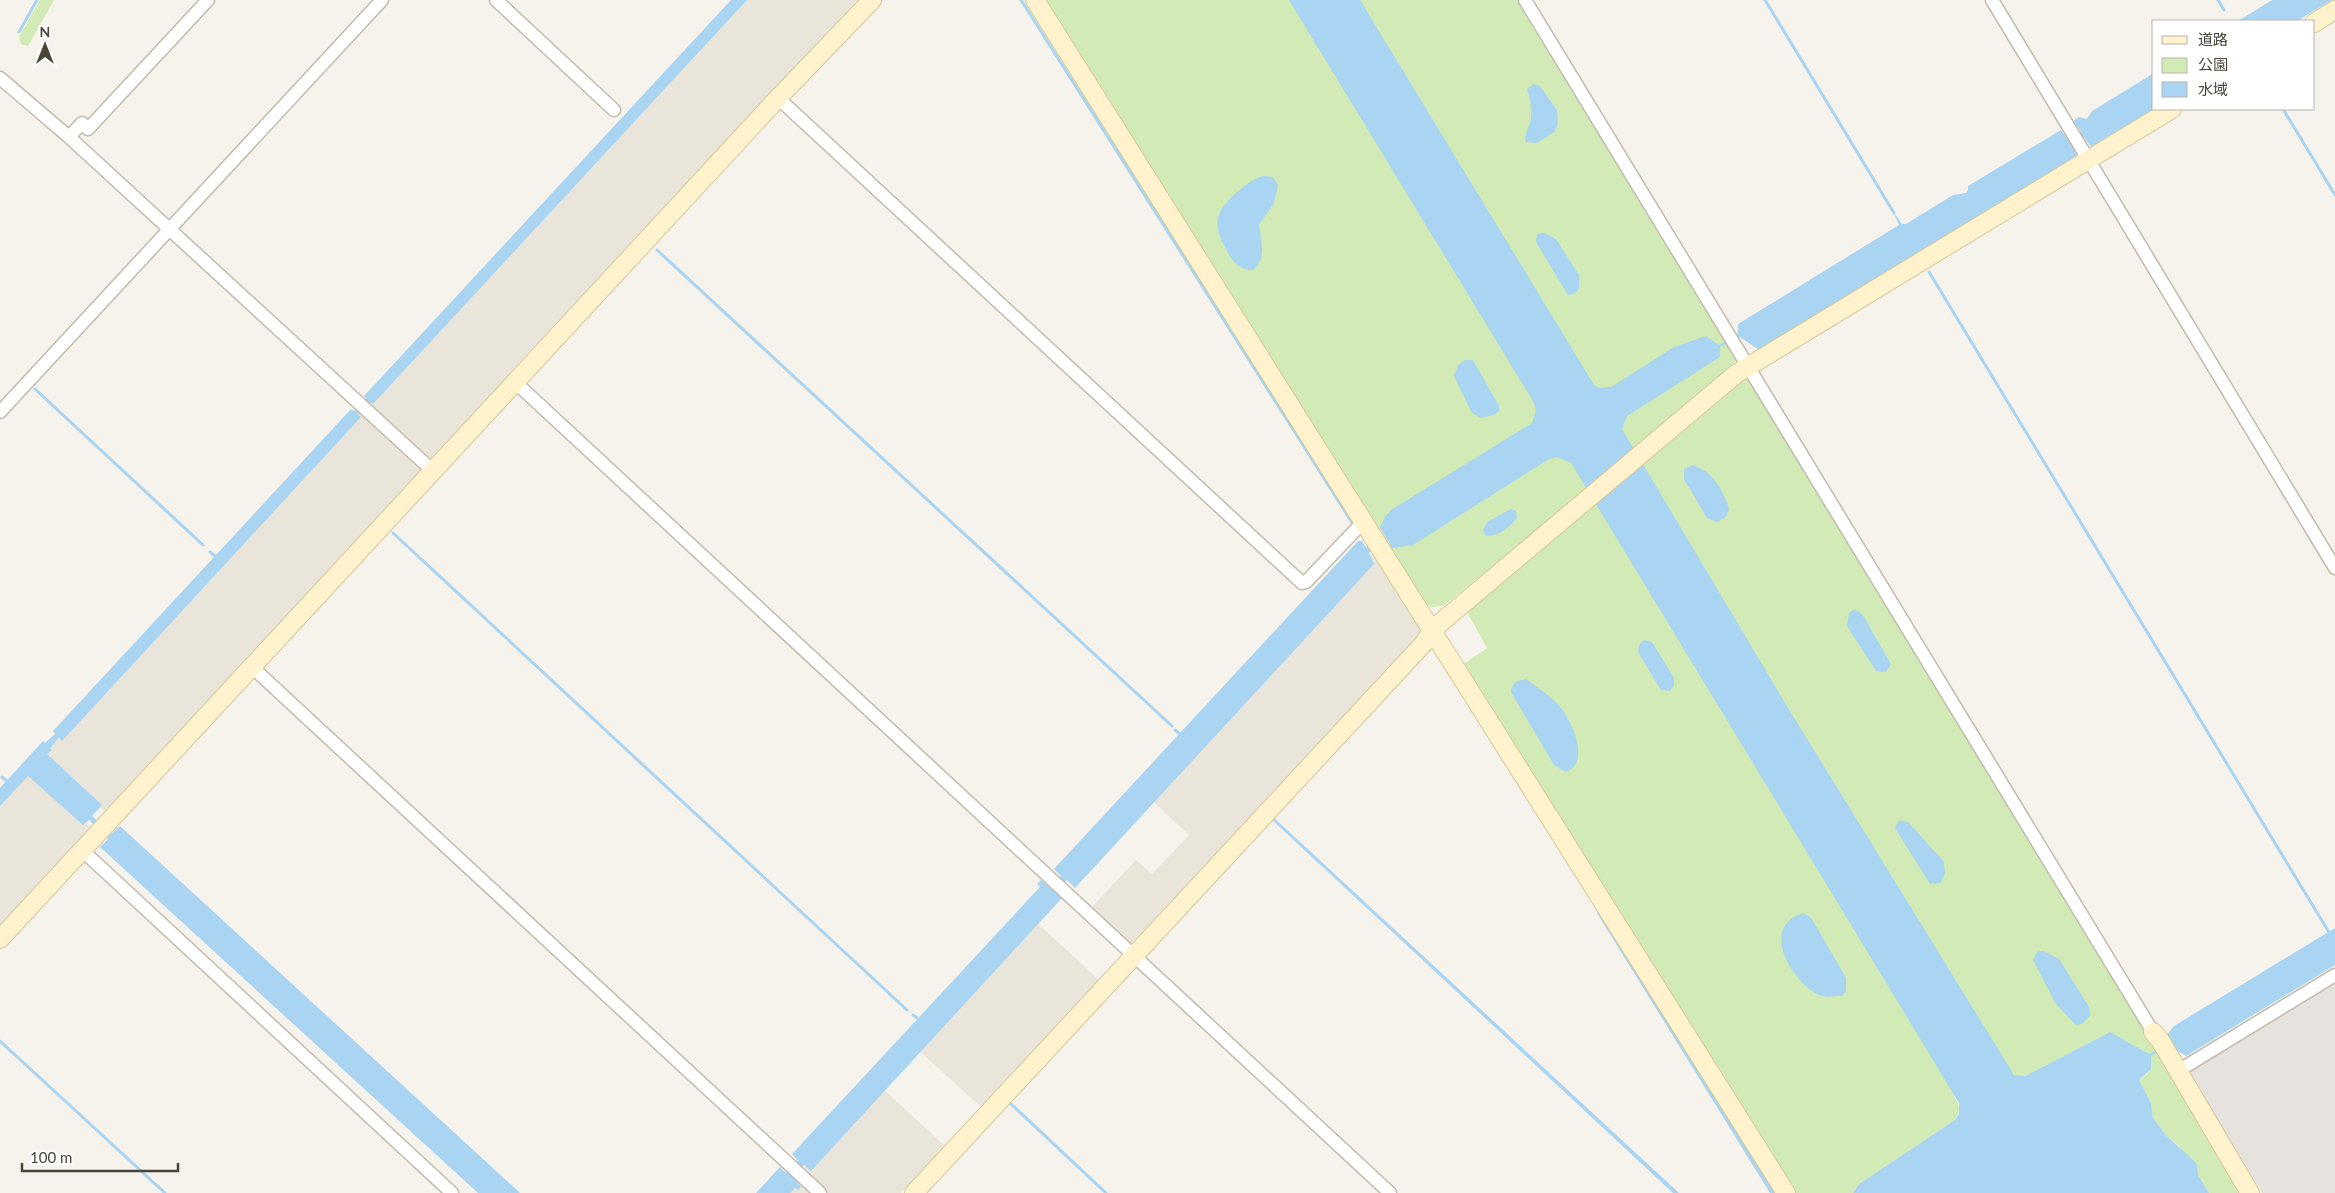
<svg xmlns="http://www.w3.org/2000/svg" width="2335" height="1193" viewBox="0 0 2335 1193" font-family="Lato,'Noto Sans JP',sans-serif">
<rect width="100%" height="100%" fill="#f6f3ec"/>
<g fill="#eae5da">
<polygon points="741,0 858,0 106,812 43,754"/>
<polygon points="1374,553 1423,630 1125,951 1085,914 1136,860 1152,874 1189,835 1148,797"/>
<polygon points="28,770 91,828 0,926 0,800"/>
<polygon points="1034,920 1099,980 981,1107 916,1048"/>
<polygon points="880,1086 945,1146 901,1193 781,1193"/>
</g>
<polygon fill="#e6e2dd" points="2335,982 2335,1193 2262,1193 2186,1070"/>
<g fill="#d2eab5">
<polygon points="40,0 54,0 28,46 21,44 19,37"/>
<path d="M 1044,0 L 1521,0 L 1737,357 L 1733,368 L 1741,378 L 1750,379 L 2159,1048 L 2149,1054 L 2110,1032 L 2025,1076 L 2014,1075 L 2005,1063 L 1954,1096 C 1960,1105 1961,1111 1955,1120 L 1859,1184 L 1853,1193 L 1793,1193 L 1462,665 L 1487,648 L 1467,612 L 1585,513 L 1574,497 L 1517,547 L 1443,606 L 1431,607 L 1423,601 Z"/>
<polygon points="2159,1051 2245,1193 2209,1193 2179,1146 2166,1135 2153,1118 2151,1103 2139,1080 2147,1074 2151,1056"/>
</g>
<g fill="#a9d4f2">
<polygon points="731,0 747,0 373,404 370,402 358,415 361,417 62,741 59,738 50,748 52,750 47,754 102,805 92,816 111,834 120,826 520,1193 478,1193 100,847 108,839 89,820 83,825 28,776 0,806 0,788 43,741 45,743 55,734 53,731 351,409 354,411 366,398 364,396"/>
<polygon points="1289,0 1360,0 1594,385 1599,388 1611,387 1674,347 1706,336 1719,345 1738,334 1738,324 1899,225 1893,211 1902,224 1906,224 1953,195 1966,193 1968,190 1968,186 2061,130 2068,140 2081,131 2073,121 2079,117 2087,119 2092,111 2154,73 2154,109 2091,147 2084,137 2072,145 2077,156 1759,350 1740,337 1720,347 1720,357 1627,416 1622,429 1785,703 2014,1075 2025,1076 2110,1032 2149,1054 2167,1043 2166,1036 2174,1026 2335,928 2335,965 2186,1056 2169,1046 2151,1056 2151,1069 2139,1080 2151,1103 2153,1118 2166,1135 2197,1164 2198,1175 2209,1193 1853,1193 1859,1184 1955,1120 1959,1114 1959,1103 1571,463 1557,457 1549,459 1413,545 1392,548 1380,527 1385,517 1391,510 1532,423 1536,411 1534,403"/>
<polygon points="2272,0 2332,0 2297,21 2238,21"/>
<path d="M 1534,84 L 1540,86 L 1557,110 L 1558,124 L 1554,132 L 1537,143 L 1526,142 C 1524,133 1530,127 1531,118 C 1532,108 1530,99 1527,89 Z"/>
<path d="M 1265,176 L 1273,177 L 1278,185 L 1274,203 L 1259,225 C 1261,240 1267,259 1253,270 C 1239,269 1234,264 1227,251 C 1210,222 1216,209 1242,188 C 1250,182 1255,177 1265,176 Z"/>
<polygon points="1544,233 1556,239 1579,275 1579,289 1574,294 1568,295 1536,242 1537,234"/>
<polygon points="1465,360 1473,360 1499,406 1499,411 1493,415 1481,418 1472,413 1454,376 1458,365"/>
<path d="M 1692,465 C 1713,471 1723,490 1729,509 L 1726,517 L 1717,522 L 1707,518 L 1684,479 L 1684,469 Z"/>
<path d="M 1511,509 L 1516,511 L 1517,518 C 1508,528 1500,536 1486,536 L 1483,530 L 1487,522 Z"/>
<polygon points="1358,541 1362,541 1366,547 1369,545 1372,550 1369,553 1374,564 1075,888 1067,880 1055,892 1062,898 811,1171 804,1165 792,1177 801,1187 798,1190 795,1188 790,1193 756,1193 780,1167 786,1173 798,1161 792,1154 1040,887 1037,884 1041,880 1050,888 1061,876 1054,869"/>
<polygon points="1855,609 1862,614 1891,664 1886,672 1876,671 1847,626 1849,613"/>
<polygon points="1644,640 1652,642 1674,678 1674,685 1670,691 1661,690 1638,652 1639,645"/>
<path d="M 1526,679 C 1539,689 1555,698 1564,712 C 1574,727 1590,765 1565,772 L 1554,765 L 1511,692 C 1513,681 1516,681 1526,679 Z"/>
<polygon points="1272,816 1679,1193 1673,1193 1270,818"/>
<polygon points="1899,820 1908,822 1944,862 1945,874 1940,883 1930,884 1895,828"/>
<polygon points="1597,913 1599,913 1775,1193 1770,1193"/>
<path d="M 1804,913 L 1812,919 L 1846,978 L 1846,991 L 1842,996 C 1835,996 1825,998 1819,995 C 1790,981 1759,925 1804,913 Z"/>
<polygon points="2043,951 2059,959 2089,1007 2090,1016 2082,1024 2076,1025 2056,1004 2033,960 2037,952"/>
</g>
<g fill="none" stroke-linecap="round" stroke-linejoin="round">
<g stroke="#a9d4f2" stroke-width="3">
<polyline points="1021,0 1353,524"/>
<polyline points="1765,0 1894,213"/>
<polyline points="2218,0 2224,10"/>
<polyline points="19,32 37,0"/>
<polyline points="2283,109 2335,195"/>
<polyline points="657,250 1172,726"/>
<polyline points="1929,272 2330,934"/>
<polyline points="35,389 203,545"/>
<polyline points="393,533 907,1010"/>
<polyline points="210,552 217,558"/>
<polyline points="1175,730 1180,734"/>
<polyline points="2,777 9,783"/>
<polyline points="913,1015 917,1018"/>
<polyline points="0,1041 165,1193"/>
<polyline points="1010,1103 1106,1193"/>
</g>
<g stroke="#c2bbae" stroke-width="15">
<g id="street">
<polyline points="496,0 614,110"/>
<polyline points="1525,0 2153,1032"/>
<polyline points="1992,0 2335,568"/>
<polyline points="0,78 69,137 433,471"/>
<polyline points="778,98 1302,583 1306,582 1364,521"/>
<polyline points="69,137 82,123 88,129 208,0"/>
<polyline points="515,382 1390,1193"/>
<polyline points="0,412 382,0"/>
<polyline points="252,667 820,1193"/>
<polyline points="82,850 452,1193"/>
<polyline points="2178,1071 2335,975"/>
</g>
</g>
<g stroke="#d6c79b" stroke-width="20">
<g id="secondary">
<polyline points="1035,0 1786,1193"/>
<polyline points="2314,23 2335,10"/>
<polyline points="0,939 778,98 872,0"/>
<polyline points="2153,1032 2160,1040 2250,1193"/>
<polyline points="914,1193 1425,642 1433,629 1736,374 2172,109"/>
</g>
</g>
<use href="#street" stroke="#fff" stroke-width="12"/>
<use href="#secondary" stroke="#fff3cd" stroke-width="18"/>
</g>
<rect x="2152" y="20" width="162" height="90" fill="#ffffff" stroke="#b7b4b0"/>
<rect x="2162" y="36" width="25" height="8" fill="#fff3cd" stroke="#b7b4b0"/>
<text x="2198" y="45" font-size="15" fill="#4b4439">道路</text>
<rect x="2162" y="58" width="25" height="15" fill="#d2eab5" stroke="#b7b4b0"/>
<text x="2198" y="70" font-size="15" fill="#4b4439">公園</text>
<rect x="2162" y="82" width="25" height="15" fill="#a9d4f2" stroke="#b7b4b0"/>
<text x="2198" y="95" font-size="15" fill="#4b4439">水域</text>
<g transform="translate(45 45)" stroke="#ffffff" stroke-width="4" paint-order="stroke">
<path d="M0-4L9 19L0 12L-9 19Z" fill="#4b4439"/>
<text y="-8" font-size="14" font-weight="bold" text-anchor="middle" fill="#4b4439">N</text>
</g>
<path d="M22 1163v8h156v-8" fill="none" stroke="#4b4439" stroke-width="2.5"/>
<text x="30" y="1163" font-size="15" fill="#4b4439" stroke="#ffffff" stroke-width="4" paint-order="stroke">100 m</text>
</svg>
